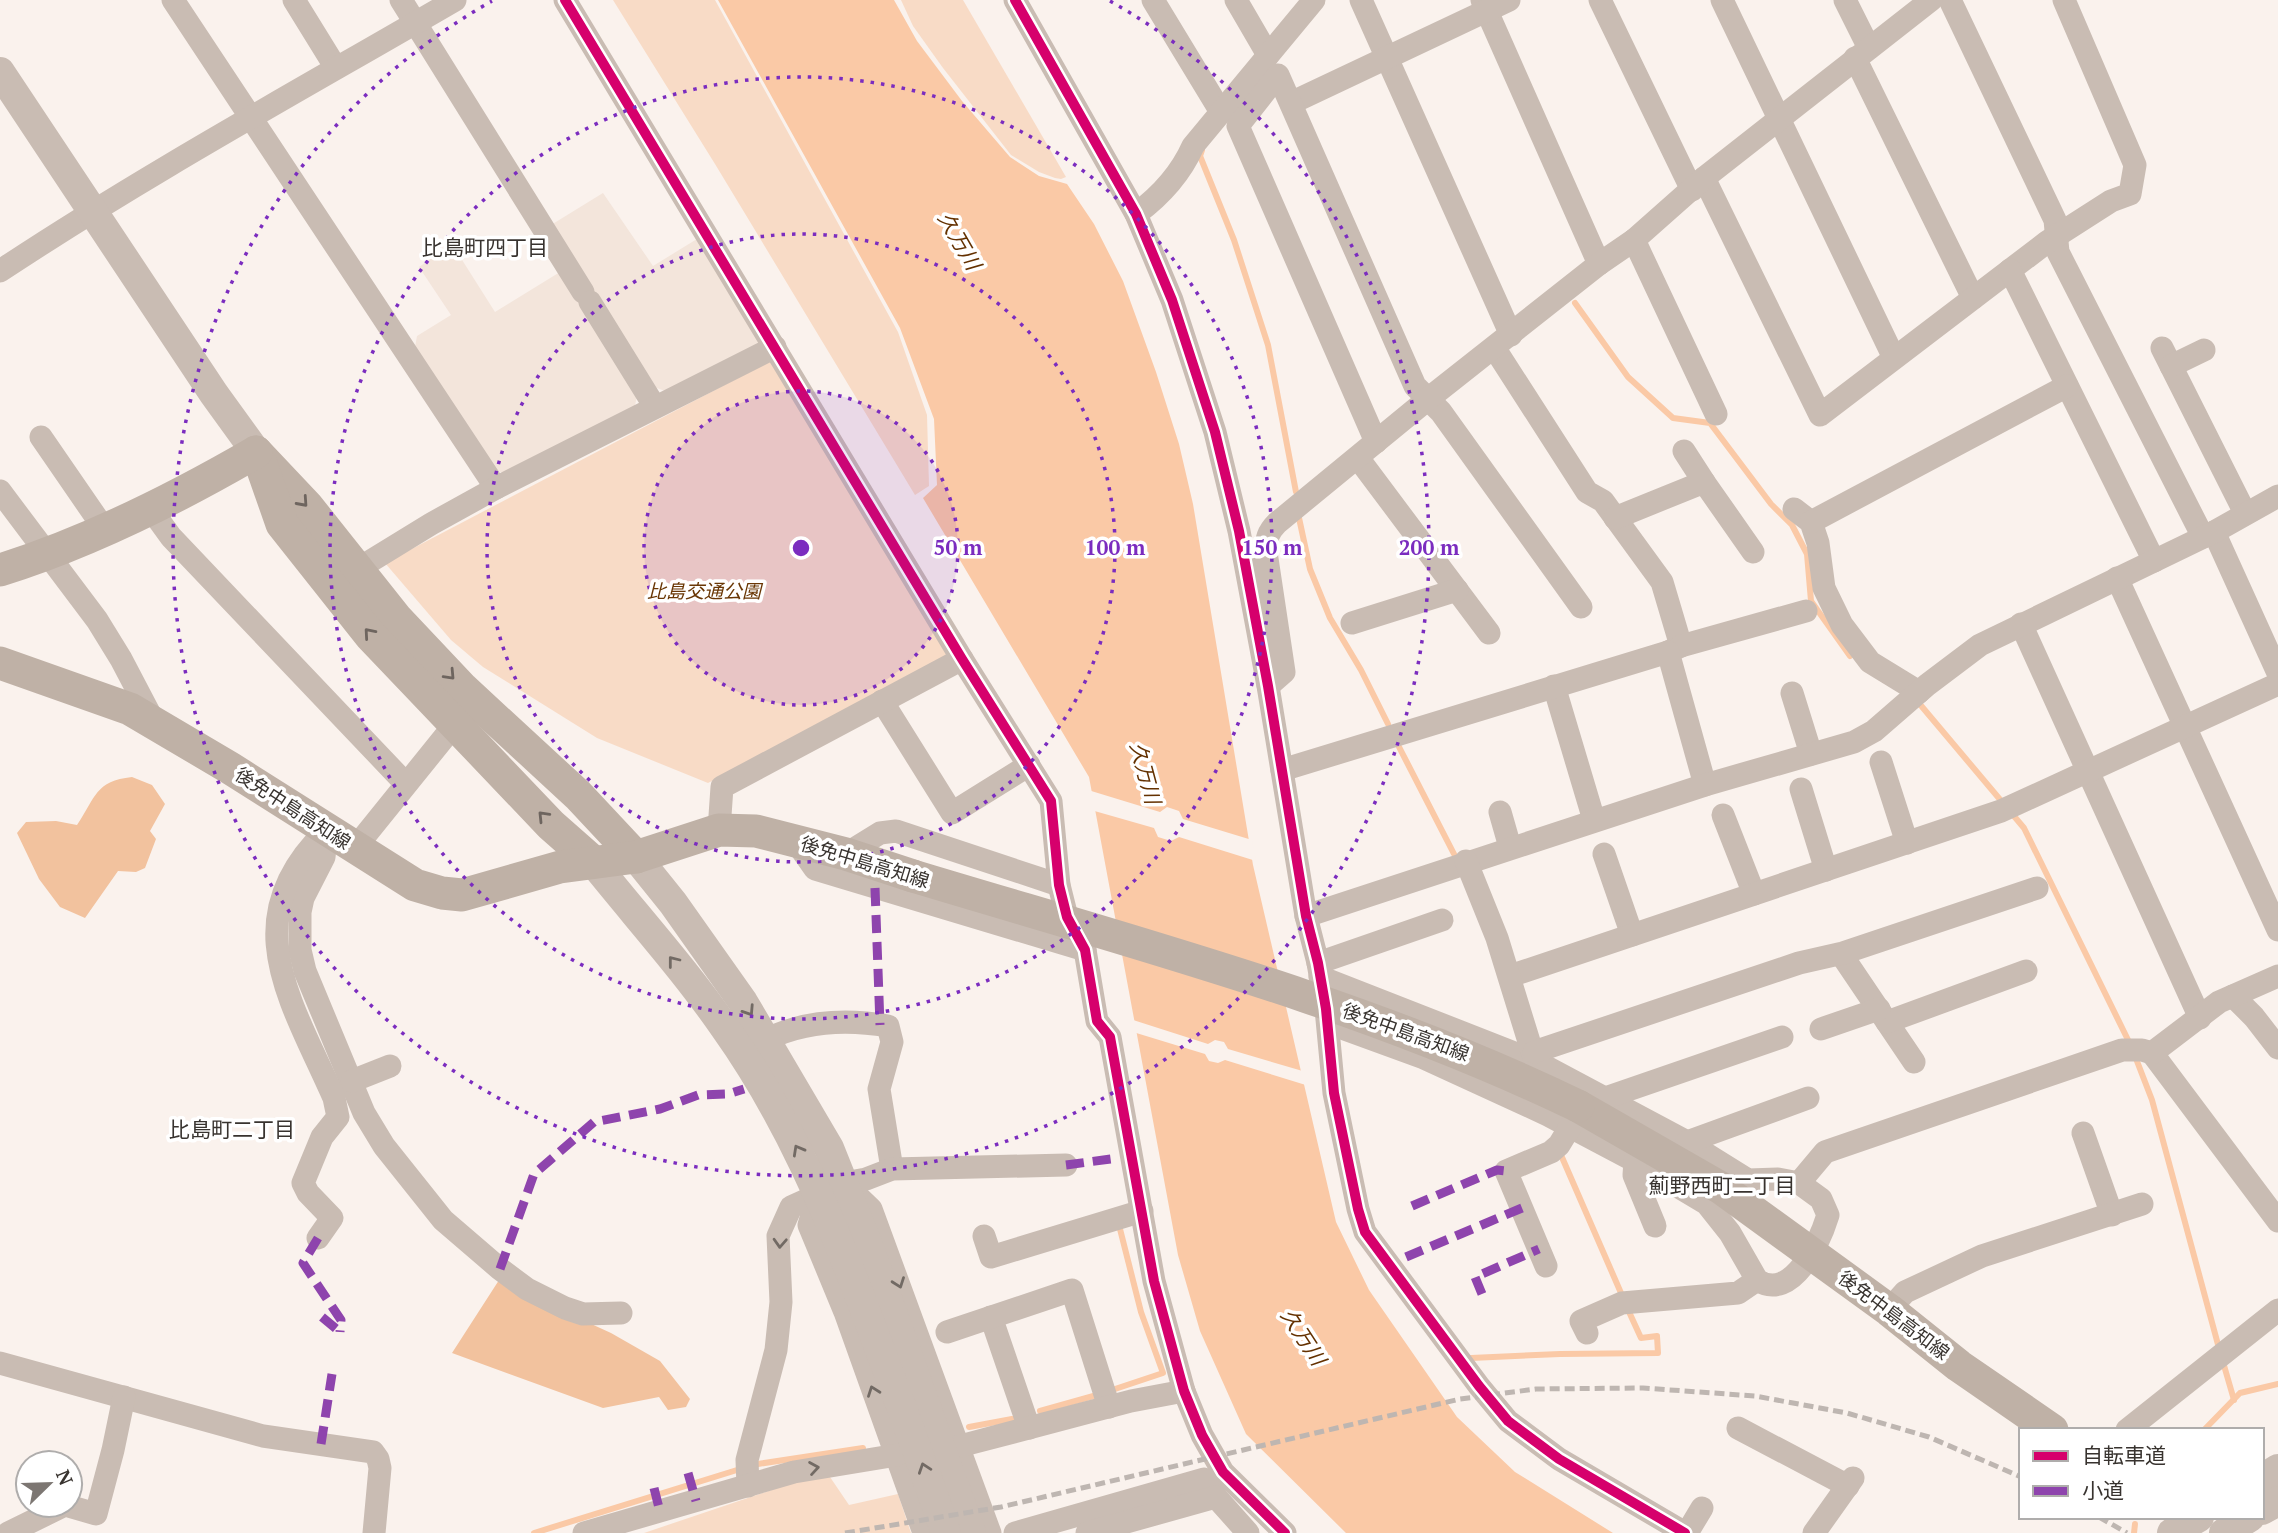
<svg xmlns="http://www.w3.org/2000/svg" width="2278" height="1533" viewBox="0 0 2278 1533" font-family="'PT Serif','Noto Sans JP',serif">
<rect width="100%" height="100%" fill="#faf2ed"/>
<g fill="#f3e5db">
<polygon points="603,193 653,266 697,239 760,344 668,392 654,387 551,225"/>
<polygon points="452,244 495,312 560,272 637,396 634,410 509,475 495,470 415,347 417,336 451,315 419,267"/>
</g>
<g fill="#f8dbc6">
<polygon points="613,0 715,0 898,332 927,415 929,486 915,495 715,164"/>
<polygon points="901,0 963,0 1066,177 1061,179 1055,178 1039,172 1011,155 943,68 913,26"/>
<polygon points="772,360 950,659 708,783 597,738 483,667 451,640 385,563"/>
<polygon points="830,1477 849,1505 898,1494 911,1533 644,1533 795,1482"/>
</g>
<g fill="#f2c29e">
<path d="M 132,777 L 152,785 L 165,804 L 150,831 L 156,839 L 145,868 L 136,872 L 118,871 L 85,918 L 60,907 L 39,879 L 17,833 L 26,822 L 56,821 L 77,825 C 96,797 95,781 132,777 Z"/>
<polygon points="501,1277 565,1312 611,1333 660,1361 690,1399 686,1407 668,1410 659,1397 603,1408 452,1353"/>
</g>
<polygon fill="#fac9a6" points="718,0 894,0 917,41 962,101 1010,157 1039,176 1067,184 1094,224 1123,281 1156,372 1179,444 1193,504 1253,865 1336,1222 1369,1290 1457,1417 1515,1472 1613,1533 1346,1533 1246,1434 1200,1331 1178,1255 1089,777 923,498 937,485 934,419 900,328"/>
<g fill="#faf2ed">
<polygon points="1088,790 1160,812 1167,807 1179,811 1183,819 1252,840 1256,861 1179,837 1171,841 1158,837 1154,828 1091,810"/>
<polygon points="1130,1019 1208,1044 1215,1040 1224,1042 1228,1049 1306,1072 1309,1086 1225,1060 1218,1063 1209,1061 1205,1054 1133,1032"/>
</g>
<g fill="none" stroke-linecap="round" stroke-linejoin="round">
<g stroke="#fac9a6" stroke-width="6">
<polyline points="1202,150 1200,156 1234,240 1268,345 1296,492"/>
<polyline points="1575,303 1628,377 1673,418 1710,423 1771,504 1792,525 1807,554 1811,601 1850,656"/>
<polyline points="1299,518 1310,569 1330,618 1361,670 1388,724"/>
<polyline points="1918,702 2024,828 2131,1046"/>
<polyline points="1397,743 1454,854"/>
<polyline points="2135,1056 2152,1100 2220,1352"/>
<polyline points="1561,1155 1621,1293"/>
<polyline points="1471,1358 1560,1354 1658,1353 1657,1336 1641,1338 1630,1314"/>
<polyline points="2223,1362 2234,1400"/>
<polyline points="1112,1390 1163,1373 1141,1312 1120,1229"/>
<polyline points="1040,1411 1097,1395"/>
<polyline points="969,1427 1012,1419"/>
<polyline points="2204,1430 2240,1393 2278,1384"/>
<polyline points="758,1464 863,1448"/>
<polyline points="534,1533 737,1470"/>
<polyline points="2134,1533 2135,1524"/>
</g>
<g stroke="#c9bcb3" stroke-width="23">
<polyline points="173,0 496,488"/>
<polyline points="294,0 336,68"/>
<polyline points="401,0 583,292"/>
<polyline points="565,0 962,659 1051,801 1059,885 1067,917 1085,950 1097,1021 1110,1037 1154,1281 1184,1391 1202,1435 1223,1472 1285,1533"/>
<polyline points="1015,0 1136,214 1172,300 1215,432 1239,531 1268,686 1306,916 1318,963 1326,1009 1334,1093 1358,1209 1365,1232 1479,1386 1508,1421 1559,1459 1685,1533"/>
<polyline points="1153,0 1221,112"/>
<polyline points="1236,0 1268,55"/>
<polyline points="1361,0 1511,335"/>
<polyline points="1482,0 1599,264"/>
<polyline points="1600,0 1692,190"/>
<polyline points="1722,0 1894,358"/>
<polyline points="1845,0 1869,48"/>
<polyline points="1950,0 2055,220 2058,252 2203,537"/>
<polyline points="1855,58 1973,298"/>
<polyline points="1291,103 1509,0"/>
<polyline points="1704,178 1820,415 2047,242 2111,201 2130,194 2135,165 2064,0"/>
<path d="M 1136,214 C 1159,197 1181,173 1193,146 L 1314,0"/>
<polyline points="1634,240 1716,414"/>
<polyline points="2010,270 2154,561"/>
<path d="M 0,271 C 148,173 302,89 455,0"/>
<polyline points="590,302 655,407"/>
<polyline points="2162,348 2245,513"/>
<polyline points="1495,349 1587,492 1603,501 1662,582 1681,646 1668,652"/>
<polyline points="2171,366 2204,350"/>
<polyline points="41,437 105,530"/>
<polyline points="1376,442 1238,126 1278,75 1415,386 1441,412 1581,607"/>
<polyline points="1358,458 1489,633"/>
<polyline points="1704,482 1753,552"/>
<polyline points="0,491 97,620 121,659 154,722"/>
<polyline points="150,508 171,537 406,784"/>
<polyline points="1794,509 1811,522 1818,543 1824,588 1842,625 1870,662 1919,692"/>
<polyline points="1615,518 1704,482 1684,451"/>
<polyline points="1811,522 2067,386"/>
<polyline points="2214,532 2278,673"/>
<polyline points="356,570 431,524 496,488 775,347"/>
<polyline points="2117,578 2278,930"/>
<polyline points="1352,623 1457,590"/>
<polyline points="2021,624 2200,1018"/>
<polyline points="1681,646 1806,611"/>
<path d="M 1268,686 L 1284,672 L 1266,552 C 1266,539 1268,532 1277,523 L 1428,399 L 1599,264 L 1634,240 L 1704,178 L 1931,0"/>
<polyline points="1554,686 1594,820"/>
<polyline points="1792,693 1811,754"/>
<polyline points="882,701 952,813 1029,765"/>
<polyline points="1881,762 1907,843"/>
<polyline points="1282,770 1668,652 1705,785"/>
<polyline points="1801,789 1826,870"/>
<polyline points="1500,812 1510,847"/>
<polyline points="1723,815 1754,894"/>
<polyline points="327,830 324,857 303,898 300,912 300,950 305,971 364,1113 384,1146 443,1220 500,1269 527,1289 565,1308 583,1314 621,1313"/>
<polyline points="719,830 722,787 962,659"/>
<polyline points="796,842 815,869 1085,950"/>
<polyline points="355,848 455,724"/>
<polyline points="846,854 880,833 896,831 1059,885"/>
<polyline points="1604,854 1632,935"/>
<polyline points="1306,916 1705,785 1854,742 1874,731 1927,685 1980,645 2214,532 2278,496"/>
<polyline points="1841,954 1914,1062"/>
<polyline points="1318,963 1442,920"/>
<polyline points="1510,976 2001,811 2278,684"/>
<polyline points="1320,977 1535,1061"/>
<polyline points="2233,996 2254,1017 2278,1048"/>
<polyline points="1887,1022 2026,971"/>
<path d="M 1328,1023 L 1424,1058 L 1548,1115 L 1635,1161 L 1707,1204 L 1730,1233 L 1757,1280 C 1792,1303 1820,1241 1828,1215 L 1821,1199 L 1799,1183 L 1778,1179 L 1748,1180 L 1687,1142 L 1535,1061 L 1497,938 L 1466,861"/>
<polyline points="1821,1029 1879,1009"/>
<path d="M 767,1039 C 805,1021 848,1019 888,1026 L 892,1042 L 879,1089 L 892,1169"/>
<polyline points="1534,1052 1799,963 1843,953 2037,888"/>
<polyline points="2152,1053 2278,1221"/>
<polyline points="352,1081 390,1066"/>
<polyline points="1605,1098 1782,1037"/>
<polyline points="2083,1133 2112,1215"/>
<polyline points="1687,1142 1808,1098"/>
<polyline points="1635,1161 1634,1175 1655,1226"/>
<polyline points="844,1183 871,1209 990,1533"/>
<polyline points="1799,1183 1825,1152 2122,1050 2142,1050 2152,1053 2219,1002 2278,976"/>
<polyline points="818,1193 809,1225 845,1312 924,1533"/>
<polyline points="984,1236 991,1257 1142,1211"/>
<path d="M 318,1238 L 332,1218 L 308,1193 L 303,1183 L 322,1137 L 338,1117 L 334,1098 C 292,1002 233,919 327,830"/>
<polyline points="1546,1266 1506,1171 1551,1152 1559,1145 1570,1127"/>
<polyline points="1889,1310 1905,1292 1982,1256 2142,1204"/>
<polyline points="991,1317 1029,1428"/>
<polyline points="947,1332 1072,1290 1109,1407"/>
<polyline points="1587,1333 1581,1321 1622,1303 1738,1293 1757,1280"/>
<polyline points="0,1363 263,1436 373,1452 378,1459 380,1468 374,1533"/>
<polyline points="1738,1428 1848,1486"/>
<polyline points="2127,1430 2278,1310"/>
<polyline points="960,1446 1131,1401 1184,1391"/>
<polyline points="748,1486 747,1460 776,1350 781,1302 778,1236 791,1207 844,1183 866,1179 892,1169 1066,1165"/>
<polyline points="8,1533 65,1505 96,1514 113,1450 124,1397"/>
<polyline points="584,1533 794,1472 897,1455"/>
<polyline points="1015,1533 1204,1479 1216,1497"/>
<polyline points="1087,1533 1216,1497 1248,1533"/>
<polyline points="1687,1533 1702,1508"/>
<polyline points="1814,1533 1853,1478"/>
</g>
<g stroke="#c9bcb3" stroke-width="30">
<polyline points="0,72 214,394 256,452"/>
<polyline points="636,857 673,903 743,1002 829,1148 869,1248 971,1533"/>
<path d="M 593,862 C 637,917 685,970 725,1028 C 787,1115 829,1214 866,1313 C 894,1386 921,1459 946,1533"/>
<polyline points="2262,1479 2278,1469"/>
<polyline points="2262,1510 2278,1501"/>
<polyline points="2224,1533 2250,1517"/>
</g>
<g stroke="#bfb1a6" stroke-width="33">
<polyline points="256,452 307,506 396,618 463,689 578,795 636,857"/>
<polyline points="261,464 282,524 370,635 551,825 593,862"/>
<path d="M 0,570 C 90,542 175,499 256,452"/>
<polyline points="0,663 130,709 230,768 415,885 442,893 462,895 560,867 636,857 719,830 756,831 846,854 913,876"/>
<polyline points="1578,1106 1721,1188 1889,1310 1959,1366 2052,1430"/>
</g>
<g stroke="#beb6b1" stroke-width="5" stroke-dasharray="10 5" stroke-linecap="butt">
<polyline points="2099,1517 2127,1533"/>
<polyline points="845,1533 1001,1507 1460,1399 1536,1389 1643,1388 1755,1396 1847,1413 1929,1437 2021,1477"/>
</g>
<polyline stroke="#c9bcb3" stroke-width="30" points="2172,1533 2199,1517"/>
<path stroke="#bfb1a6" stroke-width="33" d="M 913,876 C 1138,944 1365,1003 1578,1106"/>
<g stroke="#8e44ad" stroke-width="9" stroke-dasharray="18 9" stroke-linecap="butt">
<polyline points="875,888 880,1025"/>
<polyline points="1066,1165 1118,1158"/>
<polyline points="1412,1206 1497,1170 1506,1171"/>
<polyline points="318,1238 303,1263 341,1320 340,1332"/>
<polyline points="1406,1257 1522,1208"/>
<polyline points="500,1269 534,1174 594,1122 660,1109 698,1095 728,1094 744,1089"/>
<polyline points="1482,1294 1475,1277 1539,1249"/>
<polyline points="322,1317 340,1332"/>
<polyline points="321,1444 332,1374"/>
<polyline points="688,1473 696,1501"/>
<polyline points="654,1488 660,1512"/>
</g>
<g stroke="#fff" stroke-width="15">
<g id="cycleway">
<polyline points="565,0 962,659 1051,801 1059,885 1067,917 1085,950 1097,1021 1110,1037 1154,1281 1184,1391 1202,1435 1223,1472 1285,1533"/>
<polyline points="1015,0 1136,214 1172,300 1215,432 1239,531 1268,686 1306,916 1318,963 1326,1009 1334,1093 1358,1209 1365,1232 1479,1386 1508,1421 1559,1459 1685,1533"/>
</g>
</g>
<use href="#cycleway" stroke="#d6006c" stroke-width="10"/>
</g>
<defs><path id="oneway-chevron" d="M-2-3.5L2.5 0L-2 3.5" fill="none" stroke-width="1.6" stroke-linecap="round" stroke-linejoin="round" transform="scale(1.75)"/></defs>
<g stroke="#6e655f">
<use href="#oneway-chevron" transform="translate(303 502) rotate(48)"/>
<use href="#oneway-chevron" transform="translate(369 633) rotate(-131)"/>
<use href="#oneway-chevron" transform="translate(450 675) rotate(47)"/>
<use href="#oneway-chevron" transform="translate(543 816) rotate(-134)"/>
</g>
<g stroke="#726a64">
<use href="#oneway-chevron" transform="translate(673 961) rotate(-128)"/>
<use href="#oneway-chevron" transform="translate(749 1011) rotate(57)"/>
<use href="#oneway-chevron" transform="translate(798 1150) rotate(-119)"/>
<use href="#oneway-chevron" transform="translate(780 1243) rotate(93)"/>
<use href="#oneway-chevron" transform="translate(899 1283) rotate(70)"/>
<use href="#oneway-chevron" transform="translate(873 1391) rotate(-110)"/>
<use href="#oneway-chevron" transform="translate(814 1468) rotate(-9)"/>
<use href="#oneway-chevron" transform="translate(924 1468) rotate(-109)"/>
</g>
<circle cx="801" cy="548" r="157" fill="#7b2cbf" fill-opacity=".12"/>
<g fill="none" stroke="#7b2cbf" stroke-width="3.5" stroke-dasharray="3.5 7">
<circle cx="801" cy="548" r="157"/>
<circle cx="801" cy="548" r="314"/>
<circle cx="801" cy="548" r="471"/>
<path d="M1110 1A628 628 0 1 1 492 1"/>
</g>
<g text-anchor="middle" stroke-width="7" stroke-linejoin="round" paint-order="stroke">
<g font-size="19" font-style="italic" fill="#6a3705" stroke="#fff">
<text x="704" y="598">比島交通公園</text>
</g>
<g font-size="19" fill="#38332f" stroke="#fff">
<text transform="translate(293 808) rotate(33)" y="7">後免中島高知線</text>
<text transform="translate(865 862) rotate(17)" y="7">後免中島高知線</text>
<text transform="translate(1406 1032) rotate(20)" y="7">後免中島高知線</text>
<text transform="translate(1894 1315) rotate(37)" y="7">後免中島高知線</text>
</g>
<g font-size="21" font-style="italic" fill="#643100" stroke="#fff">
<text transform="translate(959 241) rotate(60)" y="7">久万川</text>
<text transform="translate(1145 773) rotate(75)" y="7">久万川</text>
<text transform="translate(1303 1337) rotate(57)" y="7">久万川</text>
</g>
<g font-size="21" fill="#38332f" stroke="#fff">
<text x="485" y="255">比島町四丁目</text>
<text x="232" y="1137">比島町二丁目</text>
<text x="1722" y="1193">薊野西町二丁目</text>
</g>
</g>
<circle cx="801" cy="548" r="10" fill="#7b2cbf" stroke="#fff" stroke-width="3.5"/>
<g font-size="21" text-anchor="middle" font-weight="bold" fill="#7b2cbf" stroke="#fff" stroke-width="7" stroke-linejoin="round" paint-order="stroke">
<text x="958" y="555">50 m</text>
<text x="1115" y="555">100 m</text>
<text x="1272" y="555">150 m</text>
<text x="1429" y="555">200 m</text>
</g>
<rect x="2019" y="1428" width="245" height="91" fill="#ffffff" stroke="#afadac" stroke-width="2"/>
<rect x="2033" y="1451" width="35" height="10" fill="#d6006c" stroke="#afadac" stroke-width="2"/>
<text x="2082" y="1463" font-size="21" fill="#38332f">自転車道</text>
<rect x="2033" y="1486" width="35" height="10" fill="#8e44ad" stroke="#afadac" stroke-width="2"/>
<text x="2082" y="1498" font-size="21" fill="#38332f">小道</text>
<g transform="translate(49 1484) rotate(67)"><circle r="33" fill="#ffffff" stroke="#afadac" stroke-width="2"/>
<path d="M0-5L12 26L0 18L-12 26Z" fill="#7c7672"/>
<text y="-10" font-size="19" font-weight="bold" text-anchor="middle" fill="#38332f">N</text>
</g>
</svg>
